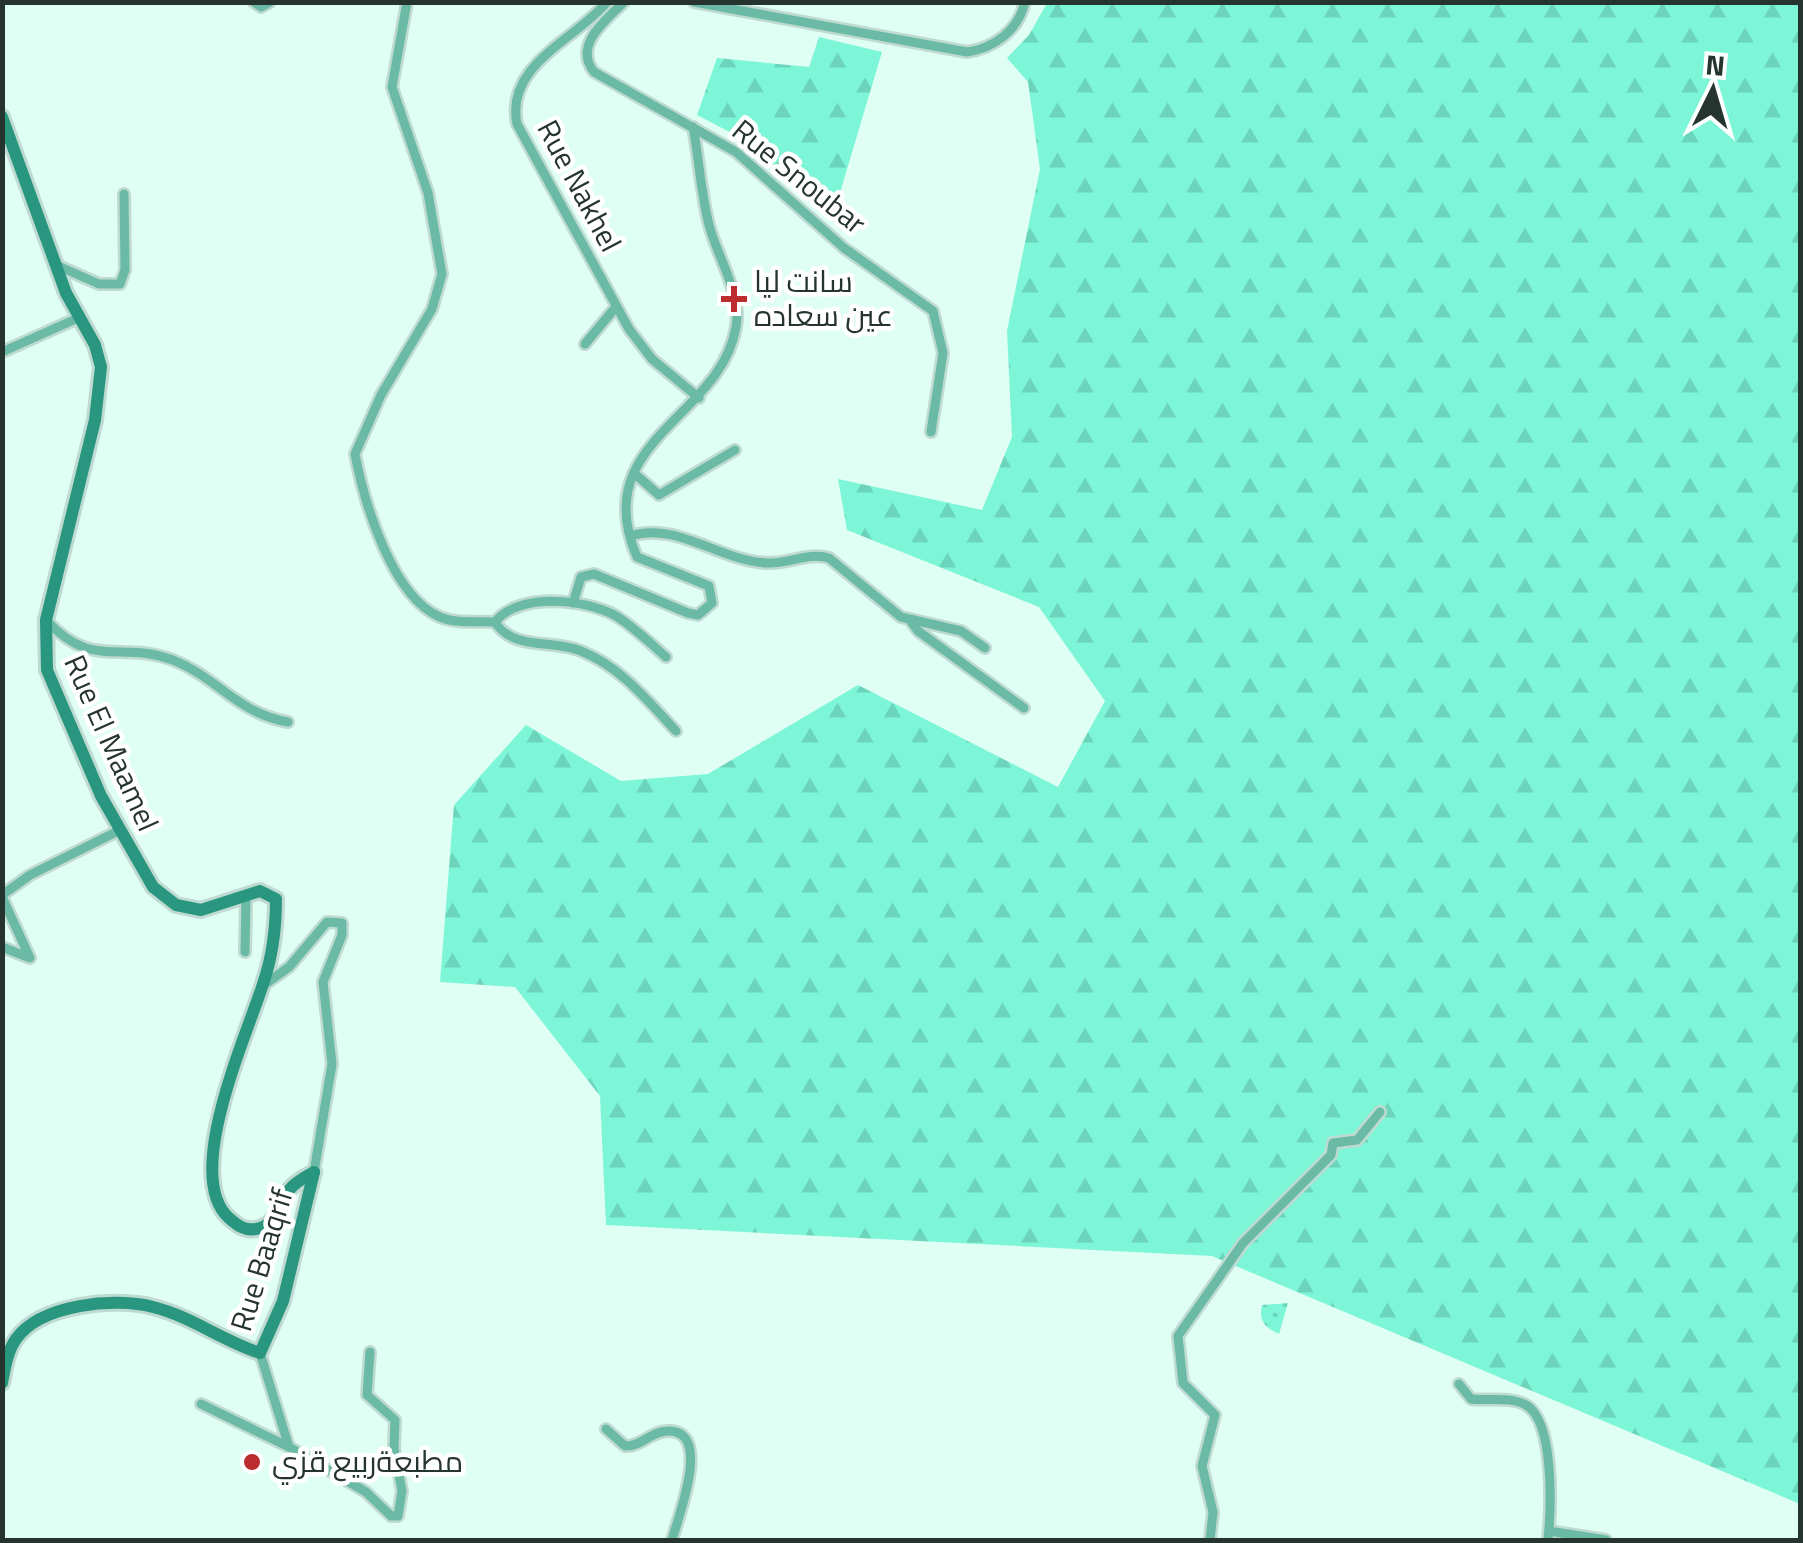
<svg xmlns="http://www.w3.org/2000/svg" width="1803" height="1543" viewBox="0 0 1803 1543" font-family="'Titillium Web',Cairo,sans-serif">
<defs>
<pattern id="grass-dots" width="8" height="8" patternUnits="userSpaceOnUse" patternTransform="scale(2.5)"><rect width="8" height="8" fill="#7df6d8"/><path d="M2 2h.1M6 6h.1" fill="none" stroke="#6cd4ba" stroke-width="1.8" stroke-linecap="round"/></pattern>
<pattern id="forest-firs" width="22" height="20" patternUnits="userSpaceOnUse" patternTransform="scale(2.5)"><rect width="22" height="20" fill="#7df6d8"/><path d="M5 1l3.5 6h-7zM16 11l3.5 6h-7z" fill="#6cd4ba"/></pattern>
</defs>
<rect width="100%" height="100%" fill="#dffef4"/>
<path fill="url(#grass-dots)" d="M 1288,1303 L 1279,1334 C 1266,1328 1258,1321 1262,1305 Z"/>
<g fill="url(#forest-firs)">
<polygon points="1047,3 1800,3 1800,1504 1212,1256 606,1225 600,1096 515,987 440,982 454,805 526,725 621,781 708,774 858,685 1058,787 1105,701 1039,607 847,530 838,479 982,510 1012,437 1007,331 1040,169 1028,82 1007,58 1029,35"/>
<polygon points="819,37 882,52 833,216 743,139 697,115 717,58 809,67"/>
</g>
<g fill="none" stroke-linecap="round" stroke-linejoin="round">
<g stroke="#bedad1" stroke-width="14">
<g id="street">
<polyline points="254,2 261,7 270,2"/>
<path d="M 407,2 L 392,87 L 428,193 L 442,274 L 432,309 L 381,395 L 355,454 C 364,502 392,597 440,617 C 457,624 477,621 495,622 C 518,592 587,599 616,616 C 634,627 650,643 666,657"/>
<path d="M 607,2 C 575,40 505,65 517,124 L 629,329 L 652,359 L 699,398"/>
<path d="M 624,2 C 605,21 573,45 594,72 L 736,152 L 844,248 L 933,311 L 943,353 L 931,432"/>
<path d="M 694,2 L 967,52 C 994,48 1018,31 1025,2"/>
<polyline points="56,265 99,284 120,284 125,270 124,194"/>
<polyline points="585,344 615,308"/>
<polyline points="2,352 78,318"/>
<polyline points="635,474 659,495 735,450"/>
<path d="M 630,536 C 676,521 720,561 767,563 C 789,564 808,552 829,558 L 901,617 L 961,631 L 985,648"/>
<path d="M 573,603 L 581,577 L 594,574 L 688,613 L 698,615 L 712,603 L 709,586 L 637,557 C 587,441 721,418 736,327 C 742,294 717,256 709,225 C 701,193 699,159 693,127"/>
<path d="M 46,620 C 93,671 120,640 173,660 C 218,678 237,713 288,722"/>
<polyline points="910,620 918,631 1024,708"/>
<path d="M 495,622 C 513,651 552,639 581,651 C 621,667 647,700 676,731"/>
<polyline points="2,895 30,875 120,830"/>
<polyline points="2,897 30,958 2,947"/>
<polyline points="245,952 246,896"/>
<polyline points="264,985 289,967 327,922 342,923 342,935 323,982 332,1064 314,1172"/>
<path d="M 1459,1384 L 1471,1399 C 1488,1401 1510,1396 1526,1405 C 1555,1422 1551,1510 1548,1540"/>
<polyline points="201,1404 289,1447 260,1353"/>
<path d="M 606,1429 L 625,1446 C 641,1447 651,1431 668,1431 C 713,1430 678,1517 672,1540"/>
<polyline points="289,1447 366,1492 391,1516 398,1516 402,1491 394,1449 395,1420 367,1395 370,1352"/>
<polyline points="1549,1531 1606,1540"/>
<polyline points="1210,1540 1213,1512 1202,1466 1215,1415 1183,1383 1178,1336 1243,1243 1331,1155 1333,1143 1357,1140 1380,1112"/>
</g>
</g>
<g stroke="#bedad1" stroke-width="18">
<g id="secondary">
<path d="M 2,117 L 66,293 L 95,345 L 101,367 L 95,420 L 46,620 L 47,670 L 101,796 L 153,887 L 176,905 L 201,910 L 260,891 L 276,899 C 276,927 272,958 263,984 C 247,1035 182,1176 229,1218 C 237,1225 244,1231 256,1229 C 276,1226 279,1204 289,1190 C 295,1182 305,1177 314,1172"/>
<path d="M 2,1383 C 5,1368 7,1352 16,1339 C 41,1304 115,1297 153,1307 C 190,1316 223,1341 260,1353 L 283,1301 L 314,1172"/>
</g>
</g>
<use href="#street" stroke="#6abaa5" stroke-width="9"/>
<use href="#secondary" stroke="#29967f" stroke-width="12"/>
</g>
<g fill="#bc2c2f" stroke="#fff" stroke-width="4">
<path d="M729 284h10v10h10v10h-10v10h-10v-10h-10v-10h10z"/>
<circle cx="252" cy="1462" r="10"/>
</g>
<g text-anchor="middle" stroke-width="9" stroke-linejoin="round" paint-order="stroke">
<g font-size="30" fill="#25342f" stroke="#fff">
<text transform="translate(799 177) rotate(39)" y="10">Rue Snoubar</text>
<text transform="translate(579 186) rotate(62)" y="10">Rue Nakhel</text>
<text transform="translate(111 743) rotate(66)" y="10">Rue El Maamel</text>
<text transform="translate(262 1260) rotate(-73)" y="10">Rue Baaqrif</text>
</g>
<g font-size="30" fill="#25342f" stroke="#fff" text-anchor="start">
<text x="754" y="292">سانت ليا<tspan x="754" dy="34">عين سعاده</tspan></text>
<text x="272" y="1472">مطبعةربيع قزي</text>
</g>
</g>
<rect width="1803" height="1543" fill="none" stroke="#25342f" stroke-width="10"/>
<g transform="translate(1713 90) rotate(5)" stroke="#ffffff" stroke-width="8" paint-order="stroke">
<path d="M0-8L18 38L0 25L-18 38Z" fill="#25342f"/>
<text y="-15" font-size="28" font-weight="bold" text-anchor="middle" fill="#25342f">N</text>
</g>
</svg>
